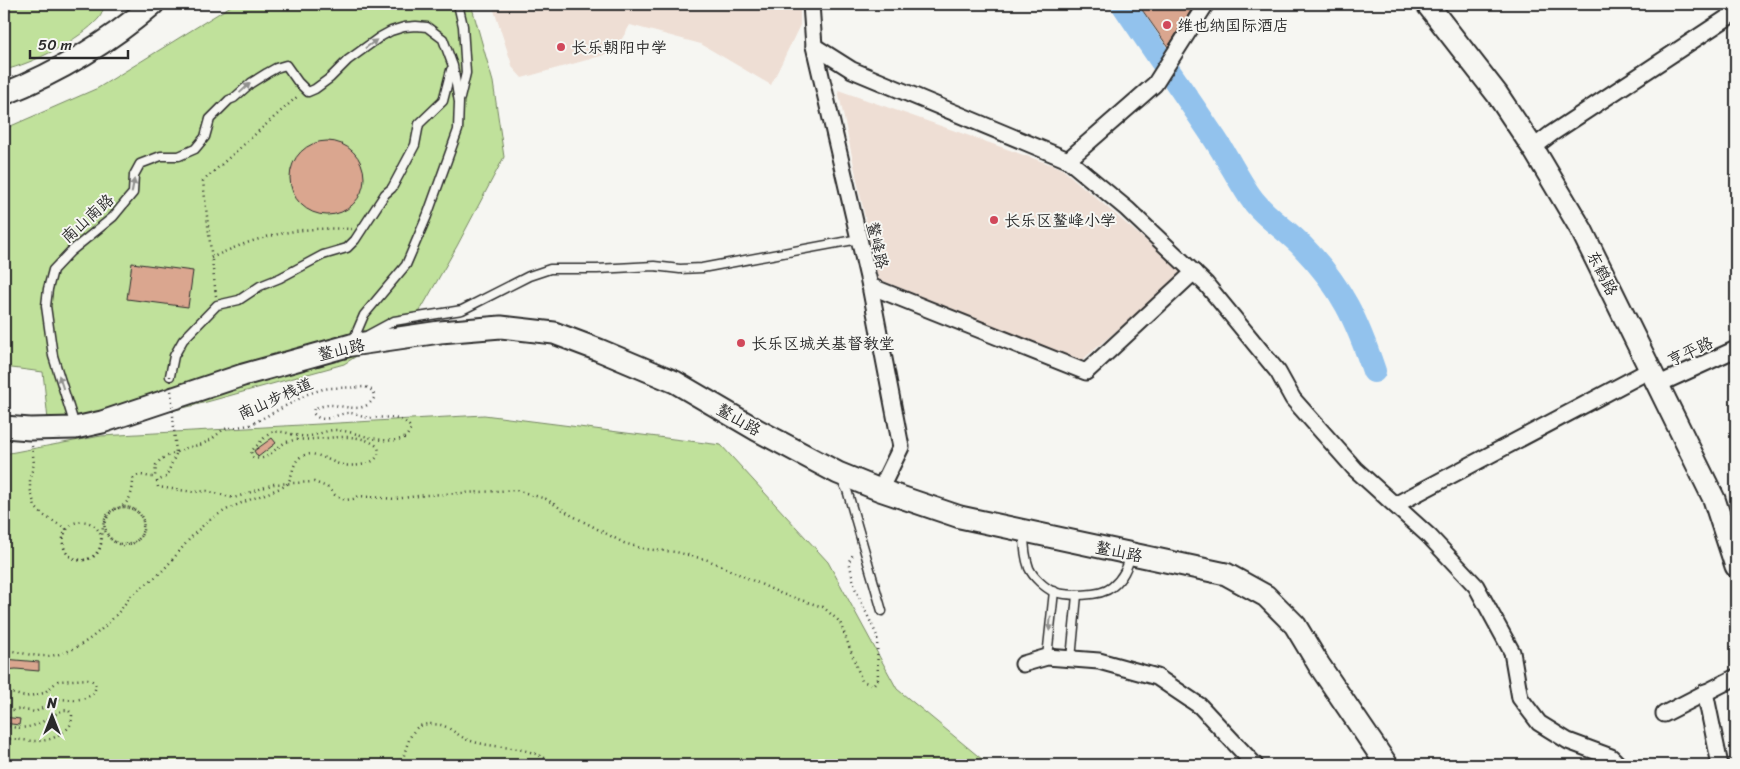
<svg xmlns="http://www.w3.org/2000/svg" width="1740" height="769" viewBox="0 0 1740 769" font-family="Sriracha,'LXGW WenKai TC',sans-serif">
<rect width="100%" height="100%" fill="#f6f6f2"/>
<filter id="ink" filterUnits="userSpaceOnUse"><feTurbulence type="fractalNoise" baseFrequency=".02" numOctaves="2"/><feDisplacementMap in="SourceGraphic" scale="10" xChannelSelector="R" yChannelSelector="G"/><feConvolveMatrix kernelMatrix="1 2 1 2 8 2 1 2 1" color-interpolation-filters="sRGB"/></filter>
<g filter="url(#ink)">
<g fill="#eeded4">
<polygon points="492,4 800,4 800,25 771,85 701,44 630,25 616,49 601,56 522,78 513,68"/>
<polygon points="838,90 1061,168 1184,273 1081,361 878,279"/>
</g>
<g fill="#c0e19b" stroke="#768663">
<path d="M 4,4 L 105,4 C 103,8 102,15 99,18 C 80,40 32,64 4,70 Z"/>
<polygon points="234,4 471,4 493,82 504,157 457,246 416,318 344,364 203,403 100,429 48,420 43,372 4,367 4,129 98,88"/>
<polygon points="484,415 721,445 828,562 897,689 989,765 4,765 4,454 101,436"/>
</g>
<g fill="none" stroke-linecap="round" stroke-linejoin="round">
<path stroke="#92c2ed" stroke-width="24" d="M 1123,4 C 1153,49 1185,94 1215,139 C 1227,157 1237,177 1249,195 C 1263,216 1286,229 1303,247 C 1342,287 1357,321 1374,371"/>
</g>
<g fill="#daa68f" stroke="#2b2b2b">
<polygon points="1138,4 1195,4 1168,47"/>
<circle cx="327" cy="178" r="37"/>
<polygon points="132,263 193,271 188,307 127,299"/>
<polygon points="272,438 276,443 258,457 254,451"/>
<polygon points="4,659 39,662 39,671 16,669 5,670 4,676"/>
<polygon points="4,717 20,719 19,725 4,723"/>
</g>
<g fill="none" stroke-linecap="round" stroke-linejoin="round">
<g stroke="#2b2b2b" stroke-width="11">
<g id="lane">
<polyline points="458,4 463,26 466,73 460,98"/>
<polyline points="368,335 394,321 462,310 529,276 550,269 597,269 654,266 680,269 702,268 859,239"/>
<polyline points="170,376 174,356 183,340 217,305 239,300 260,286 280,278 323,255 347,248 355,240 385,194 392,188 415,145 419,124 443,101 451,70"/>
<polyline points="75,426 53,356 46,306 48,289 53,270 70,252 113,217 127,200 133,193 134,175 140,164 161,156 179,156 195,149 205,137 210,119 229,100 234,98 251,83 267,73 276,68 286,65 298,82 308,92 315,89 330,78 348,60 380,37 391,31 404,27 416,26 427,27 443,39 453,66 459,102 458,130 427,216 406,265 364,315 352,343"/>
<polyline points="841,479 847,490 882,611"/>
<path d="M 1024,533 C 1024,545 1025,557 1029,568 C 1033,577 1045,588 1054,592 C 1068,596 1100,597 1112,587 C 1123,578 1127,568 1131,555"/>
<polyline points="1047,657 1054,591"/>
<polyline points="1071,659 1077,595"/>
</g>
</g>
<g stroke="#2b2b2b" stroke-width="19">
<g id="street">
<polyline points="811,4 814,46 870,286 901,447 880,490"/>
<polyline points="814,46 852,70 1068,160 1155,84 1206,4"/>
<polyline points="1533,148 1551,134 1736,12"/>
<polyline points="1068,160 1127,209 1206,284 1278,372 1293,399 1355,469 1429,536 1476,586 1512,652 1520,698 1539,723 1568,741 1611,757 1619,765"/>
<polyline points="870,286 1086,372 1194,272"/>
<polyline points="1657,385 1736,349"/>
<polyline points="1395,505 1650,370"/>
<polyline points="1023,664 1047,657 1099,661 1157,677 1200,706 1255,765"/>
<polyline points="1705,692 1720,765"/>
<polyline points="1664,714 1736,677"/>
</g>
</g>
<g stroke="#2b2b2b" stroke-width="25">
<g id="secondary">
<polyline points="1427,4 1497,94 1533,148 1581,229 1714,499 1736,566"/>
<path d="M 4,94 C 59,72 108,43 153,4"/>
<polyline points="4,427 30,429 75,428 102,422 243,375 351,345 440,332 501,327 554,333 599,350 675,382 757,430 838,473 880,490 960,517 1226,574 1266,596 1295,625 1319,665 1387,765"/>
</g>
</g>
<g stroke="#2b2b2b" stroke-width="2.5" stroke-dasharray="1 4" stroke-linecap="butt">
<path d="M 211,258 C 259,235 299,226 352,229"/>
<polyline points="216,296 203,181 299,95"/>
<path d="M 32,446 L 34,464 L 30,478 L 30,488 L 35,507 L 43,515 L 66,529 C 50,561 98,572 101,543 C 102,536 99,529 93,525 C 86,520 79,521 71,524"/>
<polyline points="176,454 166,477 157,481 158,487 194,492 207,491 234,498 274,484 314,482 327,487 335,495 345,500 353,499 359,496 395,499 426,495 516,490 546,499 571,515 624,543 644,549 676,552 708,560 782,594 823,607 840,622 862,681 873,685 878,679 877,636 855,588 849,561 854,553"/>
<path d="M 4,649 C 18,652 35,657 49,656 C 76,653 98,634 116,615 C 121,610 125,603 130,597 C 141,587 155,579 165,568 C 179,553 190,536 206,523 C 230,504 258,498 285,486 C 295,478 290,459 305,455 C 318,451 331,463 343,465 C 355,467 383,465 378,447 C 360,432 335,438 313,439 C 306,440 297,439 290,441 C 275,444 269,464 252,457 L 251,451 C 258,446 263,437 271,433 C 280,429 291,435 301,436 C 313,438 322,431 334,430 C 357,430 384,448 406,437 L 411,429 C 404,413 378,419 364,417 C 359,416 355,413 349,413 C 336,413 323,426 313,413 L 314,408 C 319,407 325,405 330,405 C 343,405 364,415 374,398 L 373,391 L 366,387 L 331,388 L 323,389 L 308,394 L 250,425 L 224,429 L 213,438 L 203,444 L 186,448 L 161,459 L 156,465 L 155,477 C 146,478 140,471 133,479 C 133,489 131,501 122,506 C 116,510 110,510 107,517 C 94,542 137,557 143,530 C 149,505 108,496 105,526"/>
<polyline points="4,689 8,692 25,697 44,693 58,681 89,679 94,682 96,686 94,693 86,698 74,700 59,699 35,712 20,709 4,713"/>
<path d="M 4,725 C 30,733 41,722 63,710 L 68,710 L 72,714 C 72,722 71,726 65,731 C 42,748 27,738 4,739"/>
<path d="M 401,765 C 405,754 408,734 418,727 C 425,723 434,724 441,725 C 452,728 460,738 471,741 C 499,750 531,744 554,765"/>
</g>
<use href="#lane" stroke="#f6f6f2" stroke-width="8"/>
<use href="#street" stroke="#f6f6f2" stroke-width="15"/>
<use href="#secondary" stroke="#f6f6f2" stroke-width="21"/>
<g stroke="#2b2b2b" stroke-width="2.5" stroke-dasharray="1 4" stroke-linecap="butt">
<polyline points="170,376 176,454"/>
<path d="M 71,525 C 53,541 69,569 90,558 C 109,548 97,528 108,514 C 120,500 146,508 143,528 C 140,552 108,550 105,526"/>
</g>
</g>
<defs><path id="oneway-solid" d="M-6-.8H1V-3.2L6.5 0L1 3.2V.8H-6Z" transform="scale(1.25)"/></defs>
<g fill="#90908e">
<use href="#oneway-solid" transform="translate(371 44) rotate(-36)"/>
<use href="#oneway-solid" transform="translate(245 88) rotate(-43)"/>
<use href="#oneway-solid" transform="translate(133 186) rotate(-80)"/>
<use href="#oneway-solid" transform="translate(61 382) rotate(-108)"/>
<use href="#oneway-solid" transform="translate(1050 624) rotate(96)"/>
</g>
</g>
<g fill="#d1495b" stroke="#f6f6f2" stroke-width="2">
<circle cx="1167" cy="25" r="5"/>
<circle cx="561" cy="47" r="5"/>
<circle cx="994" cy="220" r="5"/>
<circle cx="741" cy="343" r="5"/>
</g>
<g text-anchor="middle" stroke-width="4" stroke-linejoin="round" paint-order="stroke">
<g font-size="16" fill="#2b2b2b" stroke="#f6f6f2" text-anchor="start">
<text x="1177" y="31">维也纳国际酒店</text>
<text x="571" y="53">长乐朝阳中学</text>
<text x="1004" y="226">长乐区鳌峰小学</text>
<text x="751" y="349">长乐区城关基督教堂</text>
</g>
<g font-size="16" fill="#2b2b2b" stroke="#f6f6f2">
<text transform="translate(87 218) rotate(-42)" y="6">南山南路</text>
<text transform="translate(878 245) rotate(77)" y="6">鳌峰路</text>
<text transform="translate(1603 273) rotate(63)" y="6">东鹤路</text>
<text transform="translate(341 349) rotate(-13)" y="6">鳌山路</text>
<text transform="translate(1690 351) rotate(-25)" y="6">亨平路</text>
<text transform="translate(275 398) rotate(-24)" y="6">南山步栈道</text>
<text transform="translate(739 419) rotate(30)" y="6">鳌山路</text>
<text transform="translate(1119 551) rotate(12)" y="6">鳌山路</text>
</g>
</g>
<rect width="1740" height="769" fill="none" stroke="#f6f6f2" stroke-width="20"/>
<rect x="10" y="10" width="1720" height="749" fill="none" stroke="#2b2b2b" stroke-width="2" filter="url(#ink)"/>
<g transform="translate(52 716)" stroke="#f6f6f2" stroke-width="4" paint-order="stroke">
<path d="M0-4L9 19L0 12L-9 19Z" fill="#2b2b2b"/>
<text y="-8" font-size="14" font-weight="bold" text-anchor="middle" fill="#2b2b2b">N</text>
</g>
<path d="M30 50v8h98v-8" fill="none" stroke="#2b2b2b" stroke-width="2.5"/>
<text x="38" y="50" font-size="15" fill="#2b2b2b" stroke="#f6f6f2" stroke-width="4" paint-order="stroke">50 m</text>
</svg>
